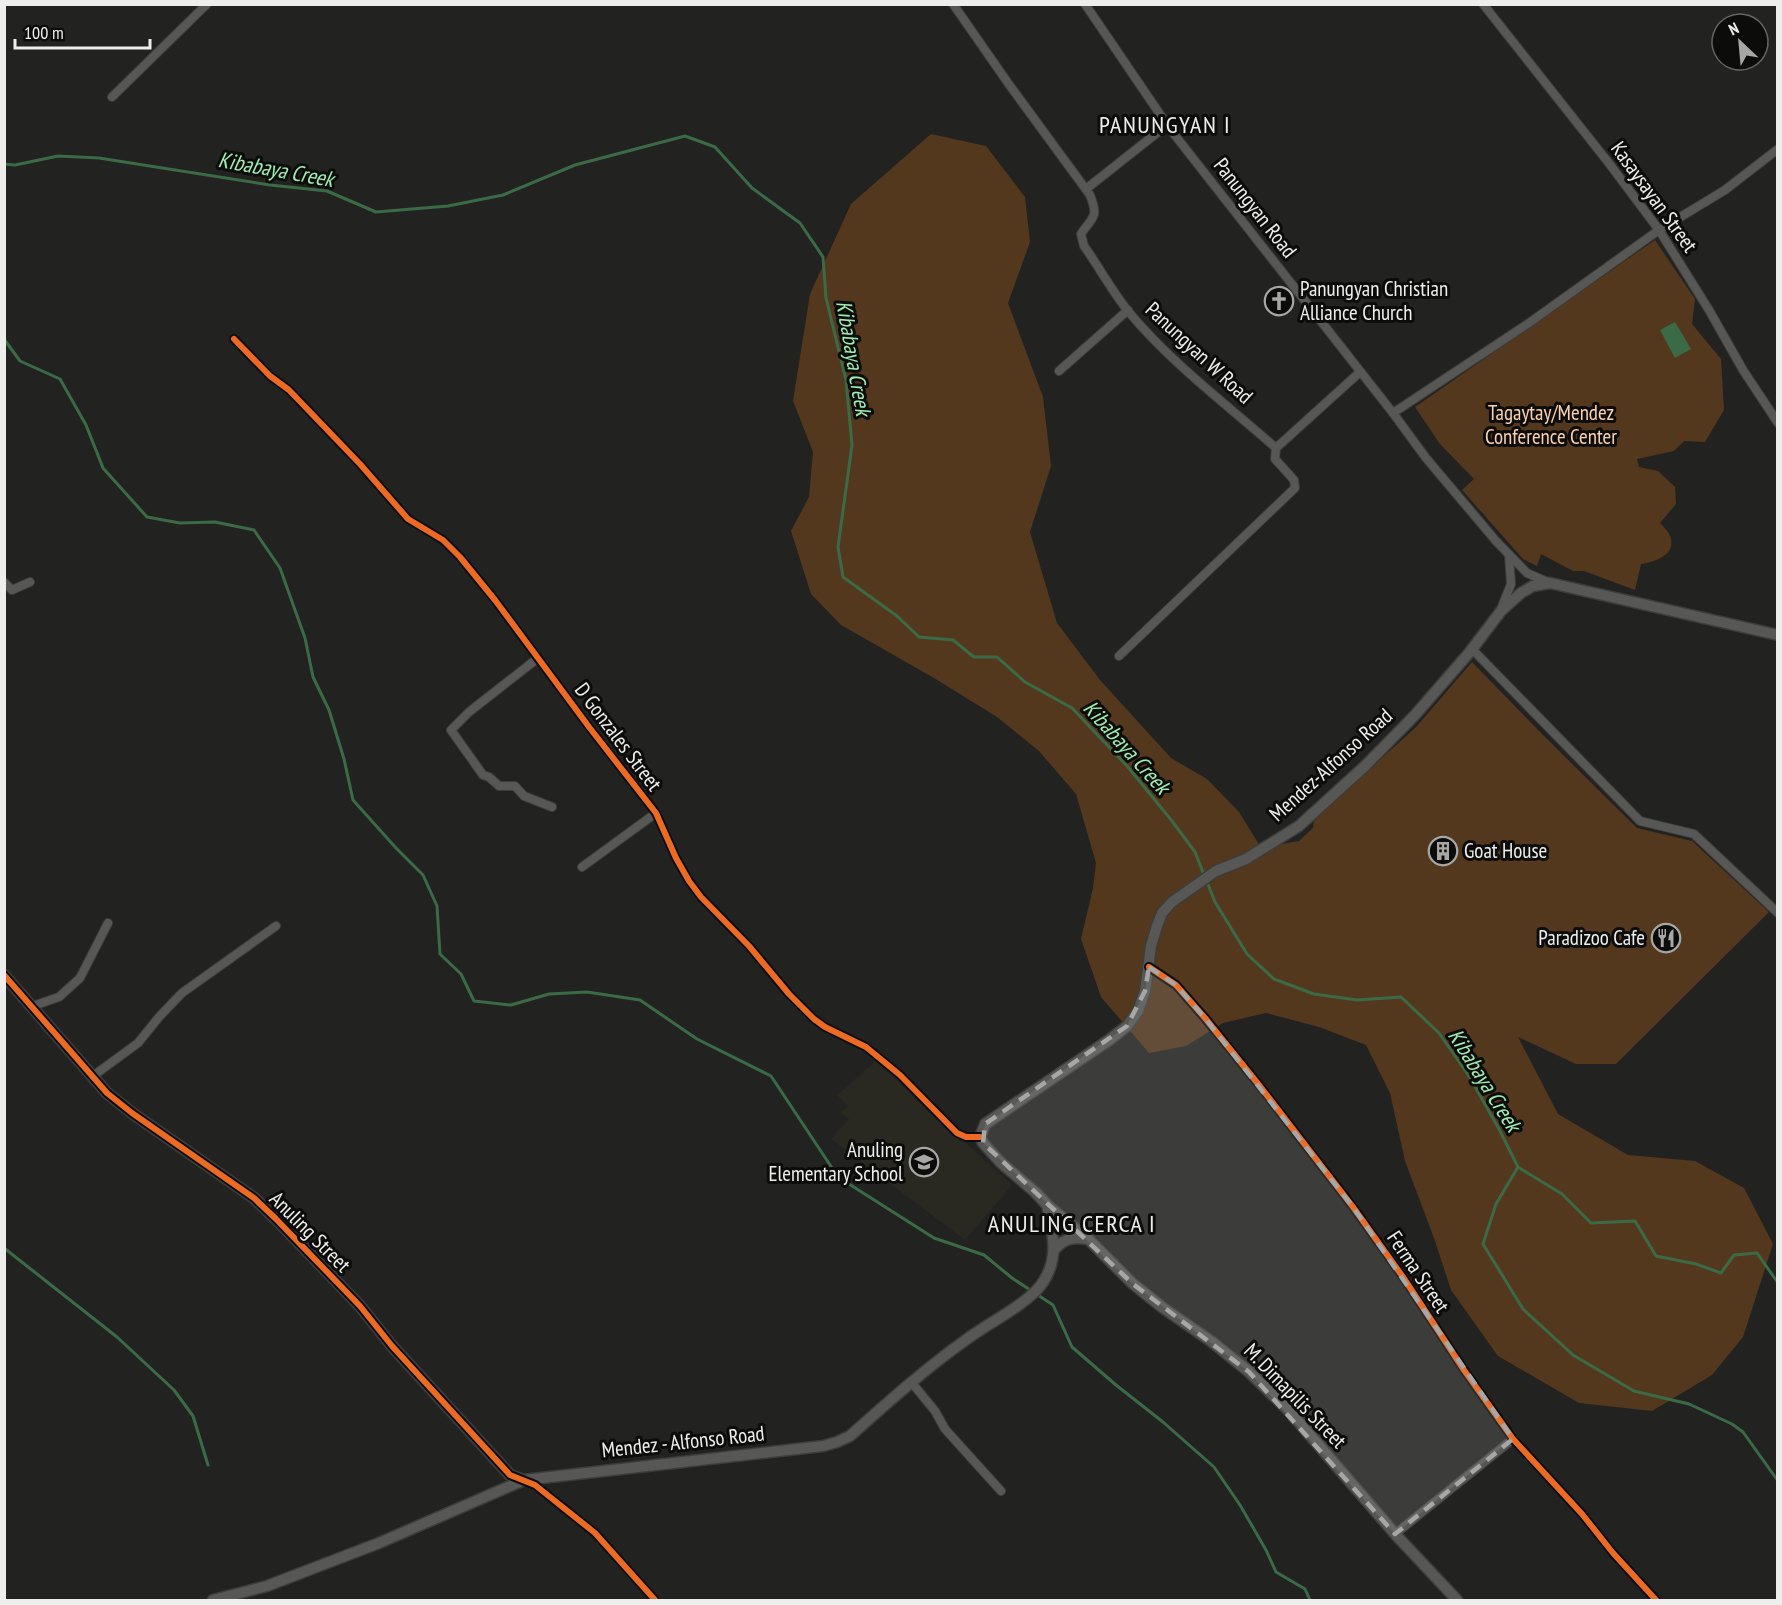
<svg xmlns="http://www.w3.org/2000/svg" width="1782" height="1605" viewBox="0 0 1782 1605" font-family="'PT Sans Narrow',sans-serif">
<rect width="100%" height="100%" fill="#222221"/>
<polygon fill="#292921" points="876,1061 1012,1185 965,1240 831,1139 849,1119 840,1113 848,1106 837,1095"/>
<g fill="#53381e">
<polygon points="931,134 986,146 1025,197 1030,242 1008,303 1043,397 1051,466 1030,532 1057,623 1100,680 1171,758 1207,779 1239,812 1265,854 1282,844 1299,841 1313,828 1314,820 1416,727 1472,662 1544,736 1637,828 1692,841 1769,912 1616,1064 1576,1064 1518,1037 1558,1114 1628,1155 1695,1161 1744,1188 1773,1244 1743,1337 1712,1375 1652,1411 1579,1403 1498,1356 1451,1290 1435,1241 1405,1161 1390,1093 1366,1045 1319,1027 1266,1013 1223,1023 1186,1046 1149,1053 1101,997 1081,939 1093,888 1096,863 1076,794 1039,751 997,717 934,678 841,625 811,594 791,531 809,497 813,452 793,401 810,294 851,204"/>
<path d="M 1655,240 L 1695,299 L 1692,324 L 1721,359 L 1724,410 L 1705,442 L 1684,441 L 1674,451 L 1637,459 L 1639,467 L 1658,471 L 1675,487 L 1676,504 L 1660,523 C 1664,527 1670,533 1671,539 C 1675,556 1653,562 1641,564 L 1635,590 L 1584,571 L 1573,571 L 1541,554 L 1537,566 L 1523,559 L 1462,490 L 1474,479 L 1440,444 L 1415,407 Z"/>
</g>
<polygon fill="#3b6b46" points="1675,322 1691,349 1675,358 1660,330"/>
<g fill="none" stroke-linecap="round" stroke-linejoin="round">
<g stroke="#3b6b46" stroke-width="3">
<polyline points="4,164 15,165 58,156 99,158 270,185 327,191 376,212 448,206 503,195 575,165 685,136 715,147 752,188 800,223 823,257 826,298 846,380 852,445 838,547 843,577 897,616 919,637 953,640 974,657 997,657 1025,682 1072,708 1128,767 1172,821 1195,852 1204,875"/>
<polyline points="4,339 20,361 60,379 86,425 103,468 147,517 180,523 215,522 254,530 280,568 305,638 313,677 329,710 344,759 353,800 396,848 423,875 437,906 440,954 461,974 474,1001 511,1005 549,994 587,992 640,1000 697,1039 771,1076 838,1177 934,1238 984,1255 1012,1278 1053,1305 1072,1347 1116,1385 1163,1422 1214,1467 1240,1505 1266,1550 1276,1572 1305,1589 1310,1600"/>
<polyline points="1207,882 1215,902 1247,954 1274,979 1314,994 1357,1000 1401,997 1439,1033 1469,1076 1499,1129 1518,1167 1562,1194 1591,1223 1635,1221 1656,1256 1696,1264 1721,1273 1734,1255 1757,1253 1778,1283"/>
<polyline points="1518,1167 1496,1204 1483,1244 1523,1309 1573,1355 1634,1391 1689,1404 1732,1424 1743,1432 1778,1481"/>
<polyline points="4,1248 117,1337 174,1390 193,1416 208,1465"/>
</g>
<g stroke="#3d3d3c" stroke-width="10">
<g id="street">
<path d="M 953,4 L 1008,83 L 1090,195 C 1099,218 1093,216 1081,234 L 1084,246 C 1099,267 1112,291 1128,311 C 1170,362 1226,404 1276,448 L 1360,372"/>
<polyline points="1085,4 1170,129 1393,413 1426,458 1496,541 1527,573 1550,583"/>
<polyline points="1483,4 1608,162 1659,230 1709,310 1743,370 1778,423"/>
<polyline points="112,97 207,4"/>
<polyline points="1086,189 1167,125"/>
<polyline points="234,339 270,376 289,390 360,464 408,519 443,540 460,557 495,600 589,727 656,813 676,858 689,881 701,897 749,946 789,994 814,1019 825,1027 866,1047 900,1075 957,1133 966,1137 980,1137"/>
<polyline points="1059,371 1128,310"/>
<polyline points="1393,413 1529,323 1659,230 1725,190 1778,149"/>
<polyline points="4,582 12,590 30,582"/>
<polyline points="1501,609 1511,584 1509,555"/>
<polyline points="1472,649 1640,821 1694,834 1778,913"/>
<polyline points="1119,656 1295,488 1294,480 1275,459 1276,448"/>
<polyline points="538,658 469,712 451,730 483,775 489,777 499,786 515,786 524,796 552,807"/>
<polyline points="582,867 656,813"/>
<polyline points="1149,967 1176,985 1205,1018 1259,1085 1353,1207 1403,1277 1464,1370 1513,1439 1582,1514 1613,1553 1656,1600"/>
<polyline points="33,1006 59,997 80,978 108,923"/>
<polyline points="93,1076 138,1043 159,1017 182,993 276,926"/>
<polyline points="912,1383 935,1411 945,1429 1001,1491"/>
<polyline points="525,1481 535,1485 595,1533 655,1600"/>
<polyline points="1395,1534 1513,1439"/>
</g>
</g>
<g stroke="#3d3d3c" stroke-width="13">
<g id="secondary">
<polyline points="4,975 107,1093 132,1113 254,1198 276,1219 360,1306 392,1346 499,1463 510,1475 524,1480"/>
<path d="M 1055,1249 C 1064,1238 1074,1237 1088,1239"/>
<path d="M 213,1600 L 267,1586 L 379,1543 L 524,1480 L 823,1446 L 837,1442 L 850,1436 C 887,1403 926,1368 967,1339 C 987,1324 1027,1304 1041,1285 C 1060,1260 1053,1233 1047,1205"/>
<polyline points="1457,1600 1395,1534 1289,1411 1249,1372 1212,1342 1163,1308 1133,1284 1088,1239 1047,1205 1036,1193 1000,1162 983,1143 980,1137 985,1124 1109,1040 1127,1026 1138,1011 1145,991 1151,946 1157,926 1162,913 1172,902 1216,871 1246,859 1299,826 1365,766 1415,715 1469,653 1501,611 1521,593 1533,586 1550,583 1778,635"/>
</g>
</g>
<use href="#street" stroke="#575756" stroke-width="8"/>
<use href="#secondary" stroke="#575756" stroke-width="10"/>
<g stroke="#0c0c0b" stroke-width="10">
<g id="cycleway">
<polyline points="234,339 270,376 289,390 360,464 408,519 443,540 460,557 495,600 589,727 656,813 676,858 689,881 701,897 749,946 789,994 814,1019 825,1027 866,1047 900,1075 957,1133 966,1137 980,1137"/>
<polyline points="1149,967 1176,985 1205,1018 1259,1085 1353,1207 1403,1277 1464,1370 1513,1439 1582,1514 1613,1553 1656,1600"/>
<polyline points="4,975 107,1093 132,1113 254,1198 276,1219 360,1306 392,1346 510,1475 535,1485 595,1533 655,1600"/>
</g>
</g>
<use href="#cycleway" stroke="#ed6a23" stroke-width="6"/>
</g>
<path fill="#a7a7a5" fill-opacity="0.2" stroke="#a7a7a5" stroke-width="4.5" stroke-dasharray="12 8" stroke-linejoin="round" d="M 1149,967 L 1176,985 L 1205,1018 L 1353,1207 L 1513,1439 L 1395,1534 L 1249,1372 L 1133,1284 L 983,1143 L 985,1124 L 1127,1026 L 1145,991 Z"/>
<defs>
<g id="church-ring" transform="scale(1.5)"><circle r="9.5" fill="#0c0c0b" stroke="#a7a7a5" stroke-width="1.5"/><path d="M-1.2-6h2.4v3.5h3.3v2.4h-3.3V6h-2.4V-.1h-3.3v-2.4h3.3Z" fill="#a7a7a5"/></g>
<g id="building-ring" transform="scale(1.5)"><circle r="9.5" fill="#0c0c0b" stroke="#a7a7a5" stroke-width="1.5"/><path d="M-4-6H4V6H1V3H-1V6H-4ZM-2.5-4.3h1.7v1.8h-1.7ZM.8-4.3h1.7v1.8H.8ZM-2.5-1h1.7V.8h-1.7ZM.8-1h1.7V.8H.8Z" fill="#a7a7a5"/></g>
<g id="restaurant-ring" transform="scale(1.5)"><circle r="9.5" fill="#0c0c0b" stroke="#a7a7a5" stroke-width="1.5"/><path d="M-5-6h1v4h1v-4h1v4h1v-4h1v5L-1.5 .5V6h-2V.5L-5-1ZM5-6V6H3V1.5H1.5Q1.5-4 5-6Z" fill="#a7a7a5"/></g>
<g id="school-ring" transform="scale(1.5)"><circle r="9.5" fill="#0c0c0b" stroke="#a7a7a5" stroke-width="1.5"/><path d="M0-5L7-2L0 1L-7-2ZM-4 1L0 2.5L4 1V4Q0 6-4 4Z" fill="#a7a7a5"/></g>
</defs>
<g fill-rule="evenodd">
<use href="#church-ring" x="1279" y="301"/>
<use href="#building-ring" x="1443" y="851"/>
<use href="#restaurant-ring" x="1666" y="938"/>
<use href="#school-ring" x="924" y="1162"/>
</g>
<g text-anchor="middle" stroke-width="6" stroke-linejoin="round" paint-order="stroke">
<g font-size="21" fill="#eeeeec" stroke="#0c0c0b">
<text transform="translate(1654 197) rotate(54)" y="7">Kasaysayan Street</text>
<text transform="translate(1255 208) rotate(52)" y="7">Panungyan Road</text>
<text transform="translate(1199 353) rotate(43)" y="7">Panungyan W Road</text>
<text transform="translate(618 737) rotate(53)" y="7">D Gonzales Street</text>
<text transform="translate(1331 765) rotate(-42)" y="7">Mendez-Alfonso Road</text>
<text transform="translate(310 1232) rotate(45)" y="7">Anuling Street</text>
<text transform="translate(1418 1272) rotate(56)" y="7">Ferma Street</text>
<text transform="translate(1295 1396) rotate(46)" y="7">M. Dimapilis Street</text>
<text transform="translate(683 1442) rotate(-6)" y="7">Mendez - Alfonso Road</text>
</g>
<g font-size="21" fill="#eeeeec" stroke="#0c0c0b" text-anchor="start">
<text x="1300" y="296">Panungyan Christian<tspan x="1300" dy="24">Alliance Church</tspan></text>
<text x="1464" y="858">Goat House</text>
<text x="1645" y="945" text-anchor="end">Paradizoo Cafe</text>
<text x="903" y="1157" text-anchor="end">Anuling<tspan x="903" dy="24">Elementary School</tspan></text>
</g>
<g font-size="21" fill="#fdd1ac" stroke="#0c0c0b">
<text x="1551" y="420">Tagaytay/Mendez<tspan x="1551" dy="24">Conference Center</tspan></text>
</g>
<g font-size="22" font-style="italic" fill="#9feeb1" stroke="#0c0c0b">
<text transform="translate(276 169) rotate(10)" y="8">Kibabaya Creek</text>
<text transform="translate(854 358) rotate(80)" y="8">Kibabaya Creek</text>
<text transform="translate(1127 747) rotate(48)" y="8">Kibabaya Creek</text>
<text transform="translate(1485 1080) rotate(58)" y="8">Kibabaya Creek</text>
</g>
<g font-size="24" letter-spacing="1.5" fill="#eeeeec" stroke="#0c0c0b">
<text x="1165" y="133">PANUNGYAN I</text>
<text x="1072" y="1232">ANULING CERCA I</text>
</g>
</g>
<rect width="1782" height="1605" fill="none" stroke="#eeeeec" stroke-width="12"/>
<g transform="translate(1740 42) rotate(334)"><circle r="28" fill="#0c0c0b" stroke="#666665" stroke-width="1.5"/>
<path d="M0-4.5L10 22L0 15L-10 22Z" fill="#a7a7a5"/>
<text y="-9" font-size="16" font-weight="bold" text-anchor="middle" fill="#eeeeec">N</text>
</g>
<path d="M15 39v9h135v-9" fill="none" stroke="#eeeeec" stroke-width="3"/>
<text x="24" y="39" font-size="18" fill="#eeeeec" stroke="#0c0c0b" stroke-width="4.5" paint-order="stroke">100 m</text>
</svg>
